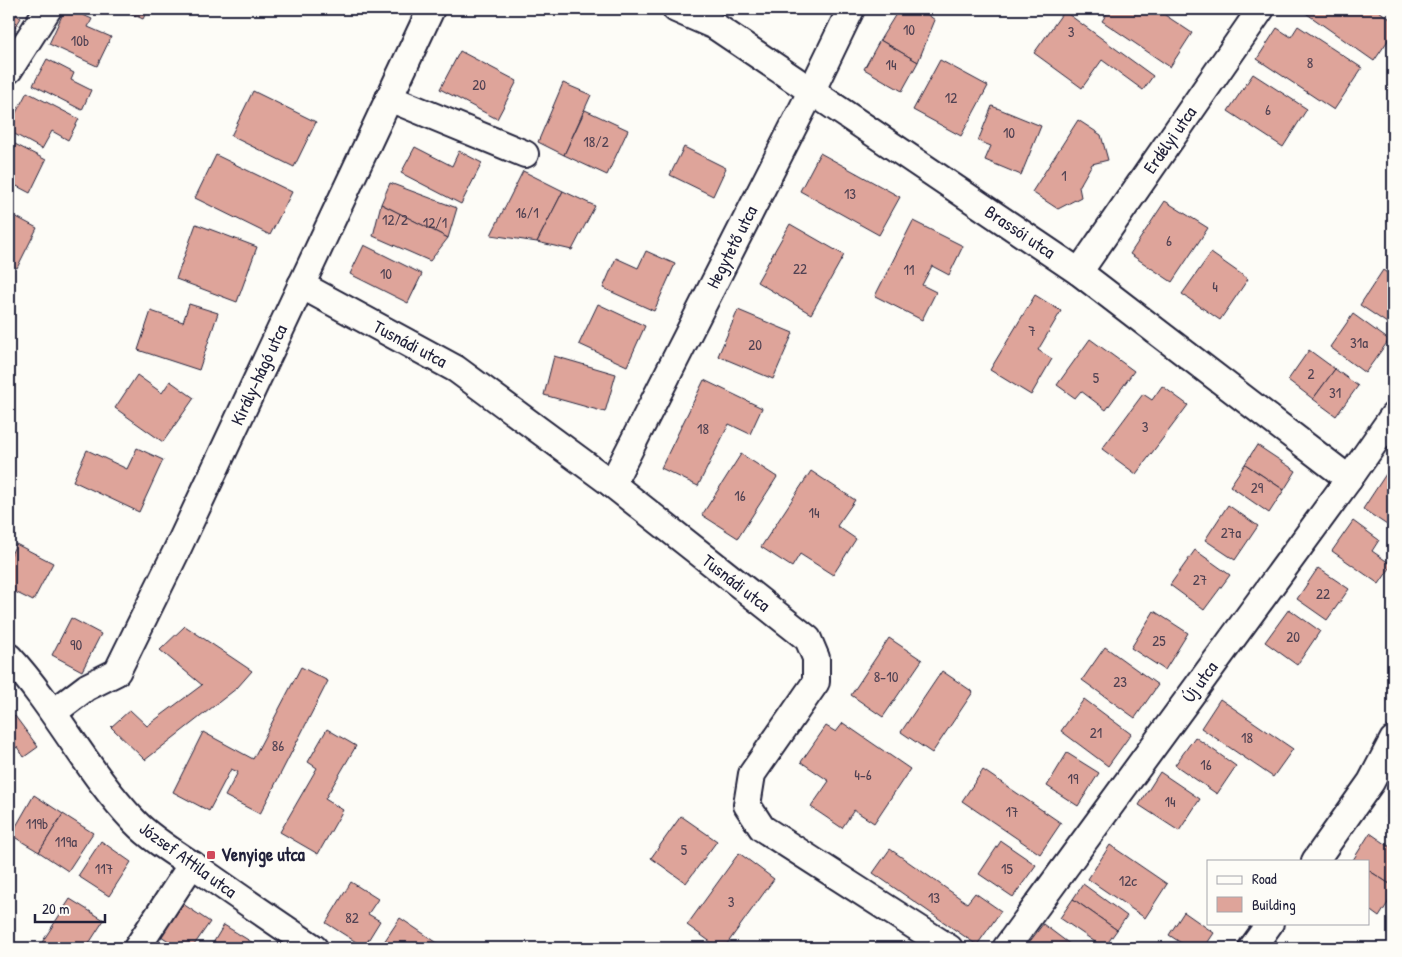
<svg xmlns="http://www.w3.org/2000/svg" width="1402" height="957" viewBox="0 0 1402 957" font-family="'Patrick Hand',sans-serif">
<rect width="100%" height="100%" fill="#fdfcf7"/>
<filter id="ink" filterUnits="userSpaceOnUse"><feTurbulence type="fractalNoise" baseFrequency=".02" numOctaves="2"/><feDisplacementMap in="SourceGraphic" scale="10" xChannelSelector="R" yChannelSelector="G"/><feConvolveMatrix kernelMatrix="1 2 1 2 8 2 1 2 1" color-interpolation-filters="sRGB"/></filter>
<g filter="url(#ink)">
<g fill="#dea49a" stroke="#22223b">
<polygon points="65,9 70,9 92,19 88,27 111,37 97,66 49,44"/>
<polygon points="126,9 148,9 143,19 125,11"/>
<polygon points="899,9 920,9 935,20 918,62 880,40"/>
<polygon points="1110,9 1156,9 1192,33 1170,67 1102,21"/>
<polygon points="1300,9 1376,9 1393,21 1393,33 1374,61"/>
<polygon points="9,10 21,18 9,37"/>
<polygon points="1064,11 1153,76 1143,90 1102,60 1082,88 1034,53"/>
<polygon points="1298,26 1362,68 1334,110 1257,59 1277,28 1291,37"/>
<polygon points="880,40 918,62 902,91 864,69"/>
<polygon points="460,51 517,81 497,119 440,89"/>
<polygon points="47,59 74,73 71,80 91,90 82,110 33,85"/>
<polygon points="940,60 988,86 961,136 913,110"/>
<polygon points="1253,74 1307,109 1283,147 1228,111"/>
<polygon points="563,83 591,95 564,155 538,142"/>
<polygon points="253,91 316,122 294,167 231,136"/>
<polygon points="27,92 79,119 68,140 52,131 42,149 9,131 9,126"/>
<polygon points="992,106 1041,126 1021,175 985,160 991,146 978,141"/>
<polygon points="585,110 628,130 607,175 564,155"/>
<polygon points="1078,120 1101,135 1108,160 1092,164 1079,187 1081,197 1058,209 1032,192"/>
<polygon points="9,141 46,160 30,193 9,182"/>
<polygon points="415,147 452,166 459,151 482,163 461,204 401,173"/>
<polygon points="684,147 726,168 713,196 670,175"/>
<polygon points="820,153 900,197 879,235 800,191"/>
<polygon points="216,155 292,192 270,235 195,198"/>
<polygon points="523,171 563,191 537,242 491,235"/>
<polygon points="390,183 457,208 448,238 381,204"/>
<polygon points="563,191 595,206 572,250 537,242"/>
<polygon points="1165,201 1208,228 1172,282 1130,254"/>
<polygon points="381,204 448,238 430,261 373,236"/>
<polygon points="9,213 37,228 17,268 9,264"/>
<polygon points="913,221 963,246 949,275 932,266 922,285 936,292 922,320 875,296"/>
<polygon points="196,224 257,247 237,302 176,279"/>
<polygon points="790,224 844,255 811,314 757,282"/>
<polygon points="364,245 422,274 408,303 350,274"/>
<polygon points="646,251 675,264 654,311 603,288 616,258 638,268"/>
<polygon points="1211,253 1248,279 1220,320 1182,294"/>
<polygon points="1383,270 1393,277 1393,327 1360,305"/>
<polygon points="1035,295 1061,311 1038,350 1052,359 1031,395 990,370"/>
<polygon points="189,304 218,313 199,370 138,350 151,311 183,322"/>
<polygon points="598,304 645,326 627,366 579,344"/>
<polygon points="738,310 793,333 773,379 718,356"/>
<polygon points="1353,314 1389,340 1365,373 1330,347"/>
<polygon points="1090,339 1134,371 1106,410 1081,391 1075,398 1057,385"/>
<polygon points="1309,350 1335,369 1313,399 1288,380"/>
<polygon points="554,356 616,374 605,412 544,395"/>
<polygon points="1335,369 1358,386 1336,416 1313,399"/>
<polygon points="137,375 162,393 170,381 194,398 163,442 115,408"/>
<polygon points="704,380 762,408 750,434 729,424 698,486 661,468"/>
<polygon points="1162,386 1188,405 1136,474 1102,449 1143,394 1152,400"/>
<polygon points="1257,445 1296,471 1284,490 1245,464"/>
<polygon points="137,448 163,460 139,512 73,481 87,450 127,469"/>
<polygon points="741,454 777,477 738,538 702,515"/>
<polygon points="1245,464 1284,490 1269,513 1230,486"/>
<polygon points="811,471 855,500 837,526 856,539 833,575 800,554 792,567 761,547"/>
<polygon points="1386,474 1393,479 1393,529 1363,509"/>
<polygon points="1228,505 1258,526 1235,560 1205,540"/>
<polygon points="1353,521 1379,540 1372,551 1392,565 1379,584 1332,551"/>
<polygon points="16,544 53,563 33,601 9,589 9,559"/>
<polygon points="1195,550 1230,575 1204,610 1170,585"/>
<polygon points="1318,568 1349,589 1327,620 1297,599"/>
<polygon points="1289,609 1320,631 1297,665 1265,642"/>
<polygon points="1154,611 1188,633 1165,670 1131,648"/>
<polygon points="71,618 101,634 82,671 52,655"/>
<polygon points="185,626 252,671 237,688 145,760 111,727 130,710 147,726 202,685 160,650"/>
<polygon points="889,638 922,660 883,717 851,695"/>
<polygon points="1105,647 1158,685 1135,718 1082,680"/>
<polygon points="301,667 328,681 260,814 225,796 238,772 231,769 209,811 173,792 203,732 253,759"/>
<polygon points="942,671 973,692 932,753 901,732"/>
<polygon points="1084,699 1131,734 1108,766 1061,731"/>
<polygon points="1220,699 1293,749 1273,777 1201,728"/>
<polygon points="15,716 38,747 24,757 17,747 9,753 9,720"/>
<polygon points="843,723 910,769 874,823 854,810 842,828 811,807 829,781 801,762 826,726 836,732"/>
<polygon points="327,729 356,746 325,799 343,810 318,854 280,832 317,768 308,762"/>
<polygon points="1195,737 1236,766 1217,794 1175,765"/>
<polygon points="1067,753 1099,773 1078,806 1047,786"/>
<polygon points="983,770 1061,823 1040,854 962,801"/>
<polygon points="1160,772 1200,799 1179,831 1139,805"/>
<polygon points="34,795 63,814 39,852 11,835"/>
<polygon points="1393,805 1393,822 1386,817"/>
<polygon points="63,814 93,833 68,871 39,852"/>
<polygon points="681,816 717,841 686,883 651,858"/>
<polygon points="1370,833 1393,849 1393,886 1368,870 1368,861 1353,860"/>
<polygon points="101,841 131,862 109,896 78,876"/>
<polygon points="1001,841 1036,865 1013,897 979,874"/>
<polygon points="1110,845 1167,884 1145,918 1088,879"/>
<polygon points="890,849 967,903 975,893 1001,911 977,945 873,873"/>
<polygon points="739,853 774,879 724,948 719,948 687,925"/>
<polygon points="1368,870 1393,886 1393,895 1379,917 1368,909"/>
<polygon points="351,882 378,899 368,914 380,921 364,947 326,923"/>
<polygon points="1083,884 1127,916 1117,930 1073,899"/>
<polygon points="70,899 104,920 86,948 41,948 39,947"/>
<polygon points="1073,899 1117,930 1104,948 1060,918"/>
<polygon points="183,904 210,922 192,948 179,948 161,936"/>
<polygon points="1184,912 1214,933 1204,948 1189,948 1169,935"/>
<polygon points="400,918 439,944 437,948 380,948"/>
<polygon points="1043,924 1075,948 1025,948"/>
<polygon points="224,925 258,946 257,948 210,948"/>
</g>
<g fill="none" stroke-linecap="round" stroke-linejoin="round">
<g stroke="#22223b" stroke-width="30">
<g id="minor">
<polyline points="676,9 715,26 1079,272 1349,479"/>
<polyline points="9,70 48,9"/>
<polyline points="389,98 525,154"/>
<polyline points="1079,272 1261,9"/>
<polyline points="301,285 456,369 612,484 808,639 816,658 816,682 752,774 747,805 762,828 949,948"/>
<polyline points="612,484 811,92 851,9"/>
<path d="M 9,657 C 56,708 87,772 135,822 C 152,840 181,857 202,871 C 239,897 277,923 314,948"/>
<polyline points="54,712 87,687 117,672 176,552 431,9"/>
<polyline points="1315,861 1371,782 1393,740"/>
<polyline points="137,948 192,864"/>
<polyline points="1006,948 1349,479 1393,416"/>
<polyline points="1252,948 1270,923"/>
</g>
</g>
<use href="#minor" stroke="#fdfcf7" stroke-width="26"/>
</g>
</g>
<rect fill="#d1495b" stroke="#fdfcf7" stroke-width="2" x="206" y="850" width="10" height="10" rx="2.5"/>
<g text-anchor="middle" stroke-width="5" stroke-linejoin="round" paint-order="stroke">
<g font-size="15" fill="#514253">
<text x="909" y="35">10</text>
<text x="1071" y="37">3</text>
<text x="80" y="46">10b</text>
<text x="1310" y="68">8</text>
<text x="891" y="70">14</text>
<text x="479" y="90">20</text>
<text x="951" y="103">12</text>
<text x="1268" y="115">6</text>
<text x="1009" y="138">10</text>
<text x="596" y="147">18/2</text>
<text x="1064" y="181">1</text>
<text x="850" y="199">13</text>
<text x="527" y="218">16/1</text>
<text x="395" y="225">12/2</text>
<text x="435" y="228">12/1</text>
<text x="1169" y="246">6</text>
<text x="800" y="274">22</text>
<text x="909" y="275">11</text>
<text x="386" y="279">10</text>
<text x="1215" y="292">4</text>
<text x="1032" y="336">7</text>
<text x="1359" y="348">31a</text>
<text x="755" y="350">20</text>
<text x="1311" y="379">2</text>
<text x="1096" y="383">5</text>
<text x="1335" y="398">31</text>
<text x="1145" y="432">3</text>
<text x="703" y="434">18</text>
<text x="1257" y="493">29</text>
<text x="740" y="501">16</text>
<text x="814" y="518">14</text>
<text x="1231" y="538">27a</text>
<text x="1200" y="585">27</text>
<text x="1323" y="599">22</text>
<text x="1293" y="642">20</text>
<text x="1159" y="646">25</text>
<text x="76" y="650">90</text>
<text x="886" y="682">8-10</text>
<text x="1120" y="687">23</text>
<text x="1096" y="738">21</text>
<text x="1247" y="743">18</text>
<text x="278" y="751">86</text>
<text x="1206" y="770">16</text>
<text x="863" y="780">4-6</text>
<text x="1073" y="784">19</text>
<text x="1170" y="807">14</text>
<text x="1012" y="817">17</text>
<text x="37" y="829">119b</text>
<text x="66" y="847">119a</text>
<text x="684" y="855">5</text>
<text x="104" y="874">117</text>
<text x="1007" y="874">15</text>
<text x="1128" y="886">12c</text>
<text x="934" y="903">13</text>
<text x="731" y="907">3</text>
<text x="352" y="923">82</text>
</g>
<g font-size="18" fill="#22223b" stroke="#fdfcf7">
<text transform="translate(1170 140) rotate(-55)" y="6">Erdélyi utca</text>
<text transform="translate(1020 232) rotate(34)" y="6">Brassói utca</text>
<text transform="translate(732 247) rotate(-63)" y="6">Hegytető utca</text>
<text transform="translate(410 344) rotate(28)" y="6">Tusnádi utca</text>
<text transform="translate(259 375) rotate(-65)" y="6">Király-hágó utca</text>
<text transform="translate(736 583) rotate(38)" y="6">Tusnádi utca</text>
<text transform="translate(1200 682) rotate(-54)" y="6">Új utca</text>
<text transform="translate(188 860) rotate(36)" y="6">József Attila utca</text>
</g>
<g font-size="18" font-weight="bold" fill="#22223b" stroke="#fdfcf7" text-anchor="start">
<text x="221" y="861">Venyige utca</text>
</g>
</g>
<rect width="1402" height="957" fill="none" stroke="#fdfcf7" stroke-width="30"/>
<rect x="15" y="15" width="1372" height="927" fill="none" stroke="#22223b" stroke-width="2" filter="url(#ink)"/>
<rect x="1207" y="860" width="162" height="65" fill="#fdfcf7" stroke="#a5a5ac"/>
<rect x="1217" y="876" width="25" height="8" fill="#fdfcf7" stroke="#a5a5ac"/>
<text x="1252" y="884" font-size="15" fill="#22223b">Road</text>
<rect x="1217" y="897" width="25" height="15" fill="#dea49a" stroke="#a5a5ac"/>
<text x="1252" y="910" font-size="15" fill="#22223b">Building</text>
<path d="M35 914v8h70v-8" fill="none" stroke="#22223b" stroke-width="2.5"/>
<text x="42" y="914" font-size="15" fill="#22223b" stroke="#fdfcf7" stroke-width="4" paint-order="stroke">20 m</text>
</svg>
